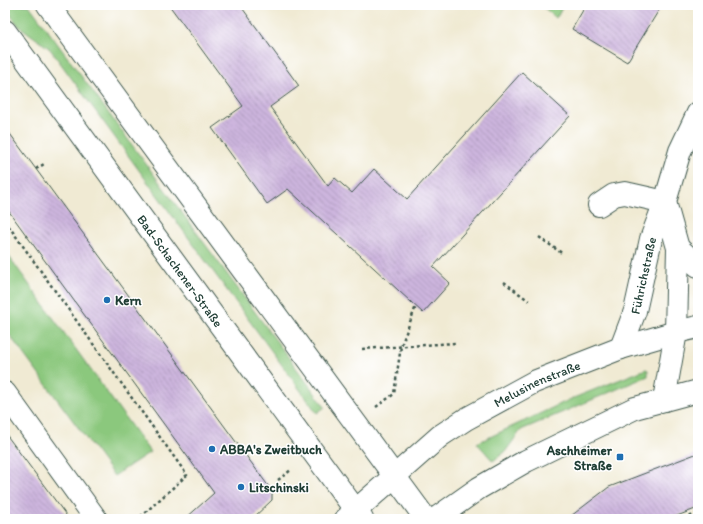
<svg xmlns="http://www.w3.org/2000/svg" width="703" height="524" viewBox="0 0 703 524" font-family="Itim,sans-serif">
<defs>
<pattern id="building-back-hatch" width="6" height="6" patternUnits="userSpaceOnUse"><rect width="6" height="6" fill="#cdb5de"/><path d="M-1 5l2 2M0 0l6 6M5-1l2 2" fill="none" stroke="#a694b5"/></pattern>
</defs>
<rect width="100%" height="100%" fill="#fff"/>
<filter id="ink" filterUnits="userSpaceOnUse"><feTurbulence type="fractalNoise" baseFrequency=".025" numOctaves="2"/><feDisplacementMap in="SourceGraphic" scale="8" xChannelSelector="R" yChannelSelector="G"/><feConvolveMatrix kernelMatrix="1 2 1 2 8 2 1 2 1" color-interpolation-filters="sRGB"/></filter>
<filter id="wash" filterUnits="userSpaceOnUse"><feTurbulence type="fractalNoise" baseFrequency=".012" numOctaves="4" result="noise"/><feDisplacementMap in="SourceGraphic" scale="16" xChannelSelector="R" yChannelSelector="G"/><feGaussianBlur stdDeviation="0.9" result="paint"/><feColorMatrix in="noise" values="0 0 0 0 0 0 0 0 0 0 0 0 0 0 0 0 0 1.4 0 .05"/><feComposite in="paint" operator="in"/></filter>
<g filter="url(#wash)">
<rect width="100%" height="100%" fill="#f0ead3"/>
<g fill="#8bc87d" stroke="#558258">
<polygon points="5,5 29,5 325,407 317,413 50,49 19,26 5,8"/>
<polygon points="541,5 564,5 556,18"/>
<polygon points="5,251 150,452 114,476 5,329"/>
<polygon points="646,369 648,370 648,376 521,430 505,452 493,461 477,443 571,399"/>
</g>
<g id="blocks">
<g fill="url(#building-back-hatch)">
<polygon points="169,5 240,5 299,86 270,107 328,186 335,178 352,193 374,169 407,199 522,72 570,116 433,267 450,283 423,313 288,189 267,204 212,128 243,106"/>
<polygon points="586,5 662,5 627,62 572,29"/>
<polygon points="5,127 272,491 272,500 252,519 185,519 214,493 5,206"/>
<polygon points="5,433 69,519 5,519"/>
<polygon points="698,453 698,508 669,519 567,519 609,487"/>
</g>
</g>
</g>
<g filter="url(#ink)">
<use href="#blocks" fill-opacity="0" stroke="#3e574c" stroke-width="1"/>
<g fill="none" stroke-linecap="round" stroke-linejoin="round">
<g stroke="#3e574c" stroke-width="24">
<g id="minor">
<polyline points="665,202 678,248 676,332"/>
<polyline points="599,205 614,195 625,193 665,202"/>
<path id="s1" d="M 621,348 L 635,311 L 651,239 L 665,202 L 680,151 L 698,113"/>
<polyline points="5,393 96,519"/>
</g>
</g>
<g stroke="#3e574c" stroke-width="24">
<g id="major">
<polyline points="48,5 426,519"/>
<path id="s2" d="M 5,31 L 362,519"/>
<polyline points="678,248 698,266"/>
<polyline points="664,400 676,332"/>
<path id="s3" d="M 346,519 L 440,436 L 466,419 L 534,382 L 621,348 L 676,332 L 698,327"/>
<polyline points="435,519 479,488 526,461 635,408 698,391"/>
</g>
</g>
<g stroke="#3e574c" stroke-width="2.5" stroke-dasharray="3 3" stroke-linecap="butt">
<polyline points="36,169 44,164"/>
<polyline points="5,221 187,475 138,519"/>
<polyline points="539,237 563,254"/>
<polyline points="504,282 529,301"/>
<polyline points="362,349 455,343"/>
<polyline points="376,407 394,394 401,346 416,306"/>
<polyline points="278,480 291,470"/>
<polyline points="684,519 698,513"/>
</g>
<use href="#minor" stroke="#fff" stroke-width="22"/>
<use href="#major" stroke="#fff" stroke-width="22"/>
</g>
</g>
<g fill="#1f6fb2" stroke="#fff" stroke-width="1.5">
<circle cx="107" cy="300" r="4"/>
<circle cx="212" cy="449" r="4"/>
<rect x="616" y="453" width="8" height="8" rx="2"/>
<circle cx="241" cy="487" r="4"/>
</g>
<g text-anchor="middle" stroke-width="3" stroke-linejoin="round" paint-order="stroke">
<g font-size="13" fill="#1f3d34" stroke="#fff">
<text dy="5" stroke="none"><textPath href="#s2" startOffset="297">Bad-Schachener-Straße</textPath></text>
<text dy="5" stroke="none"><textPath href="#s1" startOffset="76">Führichstraße</textPath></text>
<text dy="5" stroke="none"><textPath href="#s3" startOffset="236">Melusinenstraße</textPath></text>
</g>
<g font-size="13" font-weight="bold" fill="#1f3d34" stroke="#fff" text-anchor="start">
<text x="115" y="305">Kern</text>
<text x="220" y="454">ABBA's Zweitbuch</text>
<text x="612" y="455" text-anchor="end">Aschheimer<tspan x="612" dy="15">Straße</tspan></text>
<text x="249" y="492">Litschinski</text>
</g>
</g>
<rect width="703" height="524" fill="none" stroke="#fff" stroke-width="20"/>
</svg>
